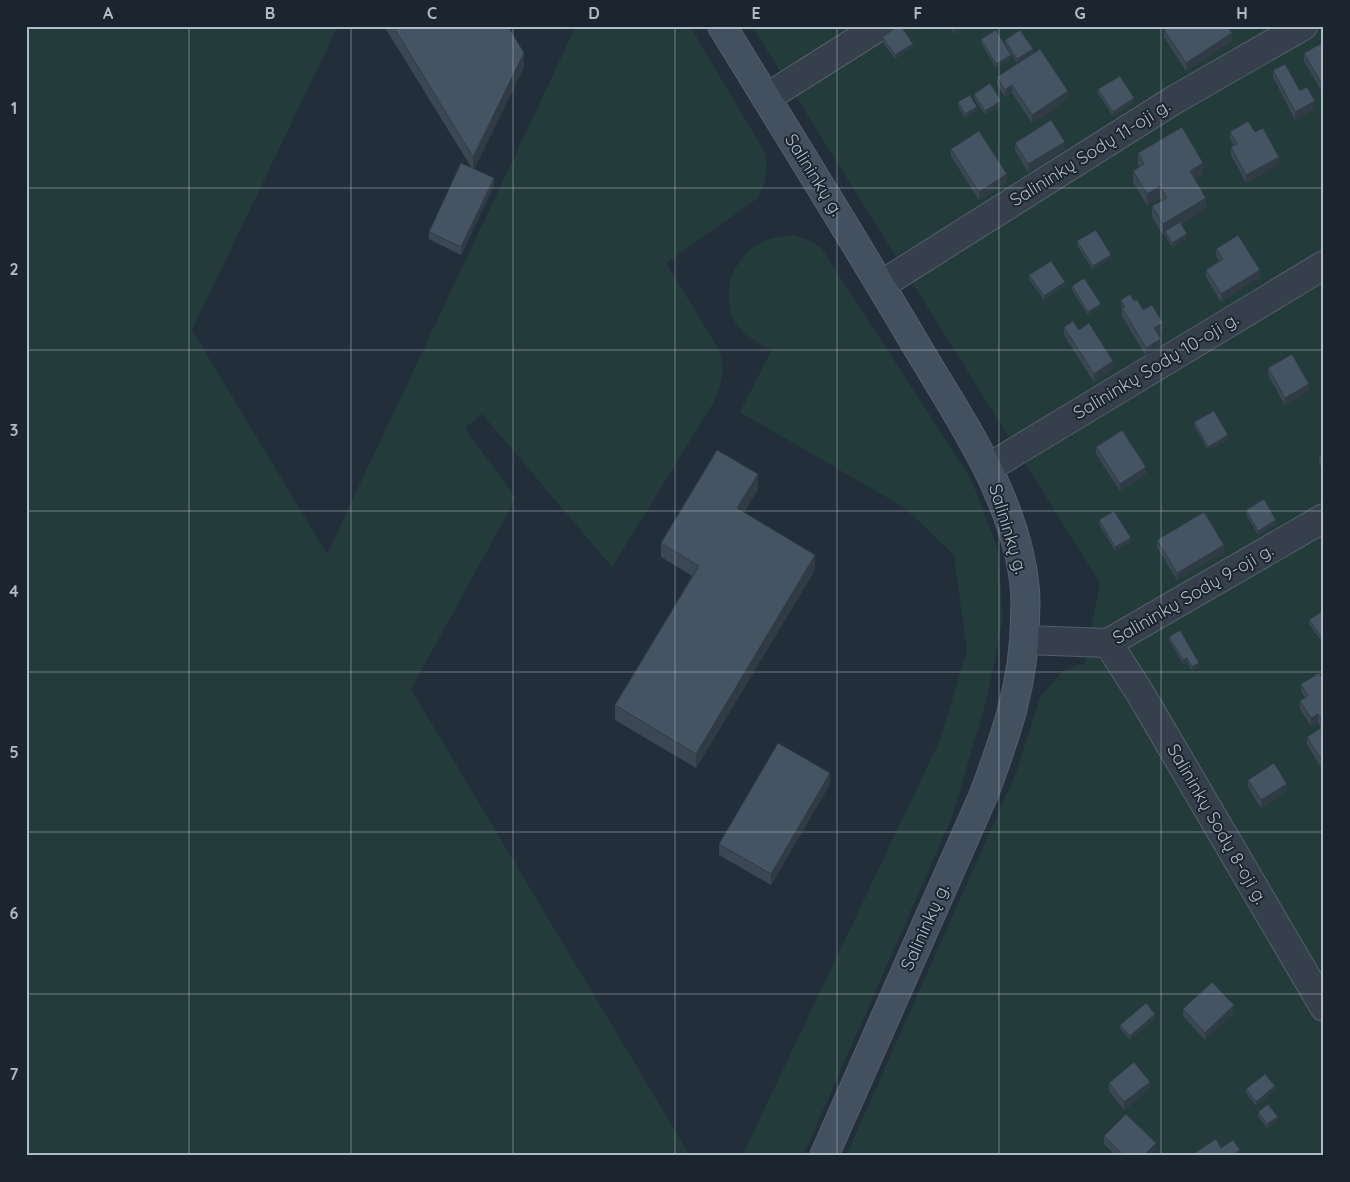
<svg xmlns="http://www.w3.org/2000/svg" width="1350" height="1182" viewBox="0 0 1350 1182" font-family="Quicksand,sans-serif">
<rect width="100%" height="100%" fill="#222f3b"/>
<g fill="#243b3c">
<path d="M 26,26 L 338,26 L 192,330 L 327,554 L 576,26 L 690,26 L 765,153 C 768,170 766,182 758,198 L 666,263 L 719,350 C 726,370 722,380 715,400 L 612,567 L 482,414 L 465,428 L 516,498 L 411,689 L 690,1156 L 26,1156 Z"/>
<polygon points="752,26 1324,26 1324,1156 846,1156 1016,773 1040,697 1063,671 1085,663 1100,583"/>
<path d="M 792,235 L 809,240 L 822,249 L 971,479 L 998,549 L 1003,620 L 986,701 L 953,815 L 803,1156 L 742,1156 L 940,740 L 967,651 L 954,555 L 905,508 L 740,412 L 771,351 C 759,342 743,336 735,322 C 729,313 728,298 729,288 C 732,265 750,244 773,238 C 779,237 786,236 792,235 Z"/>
</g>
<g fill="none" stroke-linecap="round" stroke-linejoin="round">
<g stroke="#545e69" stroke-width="30">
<g id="street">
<polyline points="766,98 880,26"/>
<polyline points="881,285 1174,100 1303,26"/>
<polyline points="988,468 1324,265"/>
<polyline points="1025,640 1108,643 1324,518"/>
<polyline points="1108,643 1140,693 1324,1007"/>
</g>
</g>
<g stroke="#545e69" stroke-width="30">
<path id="secondary" d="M 722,26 C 787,132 853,238 916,345 C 961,421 1017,500 1025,590 C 1026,600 1025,610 1025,620 C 1024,684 1006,735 984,794 L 824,1156"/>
</g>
<use href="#street" stroke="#35404c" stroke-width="28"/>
<use href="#secondary" stroke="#43505f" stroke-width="28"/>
</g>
<g fill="#3b4854">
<polygon points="384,26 508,26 524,67 474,169 494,185 461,255 429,239 429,232 471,167"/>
<polygon points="950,26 968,26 954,34"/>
<polygon points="1267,26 1279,26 1271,32"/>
<polygon points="1164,30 1232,41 1186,71 1164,37"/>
<polygon points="882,37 913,47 895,59 882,41"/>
<polygon points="981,39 1011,59 996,68 981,43"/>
<polygon points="1005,40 1033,53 1017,63 1005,44"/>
<polygon points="1324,42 1324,95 1304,61 1304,53"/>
<polygon points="1273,70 1300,91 1315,109 1295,120 1273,77"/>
<polygon points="997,77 1068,99 1032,123 1012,93 1005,97 997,85"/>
<polygon points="1098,89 1134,102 1113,116 1098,93"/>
<polygon points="974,94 1001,104 985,115 974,98"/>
<polygon points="958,102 977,111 965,118 958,106"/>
<polygon points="1230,132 1255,132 1279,164 1246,183 1231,155 1231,147 1234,146 1230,139"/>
<polygon points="1015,143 1065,149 1028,172 1015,150"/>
<polygon points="951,149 1007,182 979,200 951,156"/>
<polygon points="1138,153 1203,174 1195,179 1206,209 1181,224 1187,238 1172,247 1165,235 1165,233 1163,235 1152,217 1152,206 1162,201 1160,197 1147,205 1133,182 1133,171 1139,167 1138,164"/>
<polygon points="1077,241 1111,258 1093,270 1077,245"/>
<polygon points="1216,249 1260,277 1221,302 1206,277 1206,270 1219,261 1216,256"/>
<polygon points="1029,275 1065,286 1044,300 1029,279"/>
<polygon points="1072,286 1101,307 1088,315 1072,290"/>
<polygon points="1121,300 1134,301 1163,331 1157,334 1161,347 1146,356 1122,316"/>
<polygon points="1064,327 1079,330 1113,369 1094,382 1064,335"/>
<polygon points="1268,368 1309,391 1285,405 1268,375"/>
<polygon points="1194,422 1228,439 1208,450 1194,426"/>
<polygon points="1096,447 1146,474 1120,491 1096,454"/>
<polygon points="1324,454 1324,470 1319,464 1319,456"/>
<polygon points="758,489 744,512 815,570 696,768 615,720 615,705 692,576 661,557 661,543"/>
<polygon points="1246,510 1276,524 1258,535 1246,514"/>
<polygon points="1099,520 1131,542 1115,551 1099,524"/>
<polygon points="1157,540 1224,552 1177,580 1157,547"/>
<polygon points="1324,610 1324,645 1309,624 1309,620"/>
<polygon points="1169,637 1199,667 1192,671 1187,662 1183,664 1169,640"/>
<polygon points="1324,681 1324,772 1307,744 1307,737 1321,728 1318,722 1311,726 1300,709 1300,701 1305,698 1301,691 1301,684"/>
<polygon points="1248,780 1287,791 1261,808 1248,787"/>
<polygon points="830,784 771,885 719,855 719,844"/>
<polygon points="1183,1009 1234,1013 1205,1040 1183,1016"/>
<polygon points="1155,1018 1130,1040 1120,1028 1120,1025"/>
<polygon points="1109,1083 1150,1089 1124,1110 1109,1091"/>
<polygon points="1246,1089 1275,1090 1256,1106 1246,1093"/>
<polygon points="1258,1112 1278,1121 1267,1128 1258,1116"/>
<polygon points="1104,1136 1156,1150 1150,1156 1116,1156 1104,1144"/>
</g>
<g fill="#303b45">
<polygon points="955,26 968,26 954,34 954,27"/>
<polygon points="1271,26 1279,26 1271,32"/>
<polygon points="1232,33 1232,41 1186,71 1186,63"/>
<polygon points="913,44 913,47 895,59 895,55"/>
<polygon points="1033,49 1033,53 1017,63 1017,59"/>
<polygon points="524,53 524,67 473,171 473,157"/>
<polygon points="1011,55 1011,59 996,68 996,64"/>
<polygon points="1012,85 1012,93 1005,97 1005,90"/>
<polygon points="1068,91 1068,99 1032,123 1032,115"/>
<polygon points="1134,98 1134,102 1113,116 1113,112"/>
<polygon points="1001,101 1001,104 985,115 985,111"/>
<polygon points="1315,101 1315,109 1295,120 1295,112"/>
<polygon points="977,107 977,111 965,118 965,114"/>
<polygon points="1065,142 1065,149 1028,172 1028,164"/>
<polygon points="1279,157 1279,164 1246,183 1246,175"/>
<polygon points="1203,163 1203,174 1190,182 1190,171"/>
<polygon points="1007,174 1007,182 979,200 979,192"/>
<polygon points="494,178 494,185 461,255 461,247"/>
<polygon points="1160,186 1160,197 1147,205 1147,194"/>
<polygon points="1206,198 1206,209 1166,233 1165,231 1165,233 1163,235 1163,224"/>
<polygon points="1187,234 1187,238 1172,247 1172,243"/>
<polygon points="1111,255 1111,258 1093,270 1093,266"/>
<polygon points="1260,270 1260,277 1221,302 1221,294"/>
<polygon points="1065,282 1065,286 1044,300 1044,296"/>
<polygon points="1101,304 1101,307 1088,315 1088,312"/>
<polygon points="1163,323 1163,331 1154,336 1154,328"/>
<polygon points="1161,339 1161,347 1146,356 1146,348"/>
<polygon points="1113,361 1113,369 1094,382 1094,374"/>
<polygon points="1309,384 1309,391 1285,405 1285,398"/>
<polygon points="1228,435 1228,439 1208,450 1208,447"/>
<polygon points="1146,467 1146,474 1120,491 1120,484"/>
<polygon points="758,474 758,489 737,523 737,508"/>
<polygon points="1276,520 1276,524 1258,535 1258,531"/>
<polygon points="1131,538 1131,542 1115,551 1115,547"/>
<polygon points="1224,545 1224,552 1177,580 1177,573"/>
<polygon points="815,555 815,570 696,768 696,754"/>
<polygon points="1187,658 1187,662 1183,664 1183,660"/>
<polygon points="1199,663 1199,667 1192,671 1192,667"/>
<polygon points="1318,714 1318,722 1311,726 1311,718"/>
<polygon points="1324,720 1324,727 1322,728 1322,721"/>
<polygon points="830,773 830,784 771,885 771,874"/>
<polygon points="1287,784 1287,791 1261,808 1261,800"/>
<polygon points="1234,1005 1234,1013 1205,1040 1205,1033"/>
<polygon points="1155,1014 1155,1018 1130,1040 1130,1036"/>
<polygon points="1150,1082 1150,1089 1124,1110 1124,1102"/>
<polygon points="1275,1086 1275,1090 1256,1106 1256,1102"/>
<polygon points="1278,1117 1278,1121 1267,1128 1267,1124"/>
<polygon points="1156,1143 1156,1150 1150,1156 1143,1156"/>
<polygon points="1240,1150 1240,1156 1231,1156"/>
</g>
<g fill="#455462" stroke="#303b45">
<polygon points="393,26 508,26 524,53 473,157"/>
<polygon points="898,26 901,26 913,44 895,55 882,37"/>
<polygon points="1170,26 1227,26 1232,33 1186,63 1164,30"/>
<polygon points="996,30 1011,55 996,64 981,39"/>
<polygon points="1020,30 1033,49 1017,59 1005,40"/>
<polygon points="1324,42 1324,88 1304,53"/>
<polygon points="1040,49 1068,91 1032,115 1012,85 1005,90 997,77"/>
<polygon points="1285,64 1300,91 1307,87 1315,101 1295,112 1273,70"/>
<polygon points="1120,76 1134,98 1113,112 1098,89"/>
<polygon points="990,83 1001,101 985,111 974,94"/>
<polygon points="970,95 977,107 965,114 958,102"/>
<polygon points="1051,120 1065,142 1028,164 1015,143"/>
<polygon points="1248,121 1255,132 1263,128 1279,157 1246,175 1231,147 1237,144 1230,132"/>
<polygon points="1182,127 1203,163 1190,171 1206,198 1163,224 1152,206 1167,198 1160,186 1147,194 1133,171 1144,164 1138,153"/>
<polygon points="979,131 1007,174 979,192 951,149"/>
<polygon points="461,163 494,178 461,247 429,232"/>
<polygon points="1180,222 1187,234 1172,243 1165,231"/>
<polygon points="1096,230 1111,255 1093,266 1077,241"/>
<polygon points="1238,235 1260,270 1221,294 1206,270 1223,259 1216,249"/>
<polygon points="1051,261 1065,282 1044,296 1029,275"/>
<polygon points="1084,278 1101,304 1088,312 1072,286"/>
<polygon points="1130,294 1134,301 1137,299 1143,310 1152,305 1163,323 1154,328 1161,339 1146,348 1122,308 1125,307 1121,300"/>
<polygon points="1073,321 1079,330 1089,323 1113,361 1094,374 1064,327"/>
<polygon points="1292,354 1309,384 1285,398 1268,368"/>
<polygon points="1214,411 1228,435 1208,447 1194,422"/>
<polygon points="1122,430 1146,467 1120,484 1096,447"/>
<polygon points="717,450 758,474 737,508 815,555 696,754 615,705 699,566 661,543"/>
<polygon points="1324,454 1324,463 1319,456"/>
<polygon points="1264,499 1276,520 1258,531 1246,510"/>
<polygon points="1114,511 1131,538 1115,547 1099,520"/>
<polygon points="1204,512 1224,545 1177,573 1157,540"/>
<polygon points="1324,610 1324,641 1309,620"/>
<polygon points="1180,630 1199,663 1192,667 1187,658 1183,660 1169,637"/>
<polygon points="1319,673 1324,681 1324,720 1322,721 1318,714 1311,718 1300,701 1308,696 1301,684"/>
<polygon points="1324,726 1324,764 1307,737"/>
<polygon points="778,743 830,773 771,874 719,844"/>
<polygon points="1274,763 1287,784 1261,800 1248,780"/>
<polygon points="1212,982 1234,1005 1205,1033 1183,1009"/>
<polygon points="1146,1003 1155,1014 1130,1036 1120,1025"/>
<polygon points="1134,1062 1150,1082 1124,1102 1109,1083"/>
<polygon points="1265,1074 1275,1086 1256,1102 1246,1089"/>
<polygon points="1268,1104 1278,1117 1267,1124 1258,1112"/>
<polygon points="1126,1114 1156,1143 1143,1156 1124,1156 1104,1136"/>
<polygon points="1216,1139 1221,1148 1233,1140 1240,1150 1231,1156 1199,1156 1196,1152"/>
</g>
<path fill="none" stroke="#b1bbc7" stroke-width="1" stroke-opacity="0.55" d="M 189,26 L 189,1156M 351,26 L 351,1156M 513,26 L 513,1156M 675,26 L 675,1156M 837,26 L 837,1156M 999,26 L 999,1156M 1161,26 L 1161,1156M 26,188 L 1324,188M 26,350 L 1324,350M 26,511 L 1324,511M 26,672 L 1324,672M 26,832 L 1324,832M 26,994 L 1324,994"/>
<g text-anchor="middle" stroke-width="4" stroke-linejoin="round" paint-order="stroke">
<g font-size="18" fill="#b1bbc7" stroke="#1b2530">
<text transform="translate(1090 153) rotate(-32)" y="6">Salininkų Sodų 11-oji g.</text>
<text transform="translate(814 175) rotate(58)" y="6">Salininkų g.</text>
<text transform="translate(1156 366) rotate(-31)" y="6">Salininkų Sodų 10-oji g.</text>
<text transform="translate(1008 529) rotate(73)" y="6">Salininkų g.</text>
<text transform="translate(1193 594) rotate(-30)" y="6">Salininkų Sodų 9-oji g.</text>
<text transform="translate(1217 824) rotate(60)" y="6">Salininkų Sodų 8-oji g.</text>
<text transform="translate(925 927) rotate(-66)" y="6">Salininkų g.</text>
</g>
</g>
<rect width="1350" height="1182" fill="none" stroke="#1b2530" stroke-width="55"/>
<rect x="28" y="28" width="1294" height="1126" fill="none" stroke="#b1bbc7" stroke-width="2"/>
<g font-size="16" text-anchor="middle" font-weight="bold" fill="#b1bbc7">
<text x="108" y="19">A</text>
<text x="270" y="19">B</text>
<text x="432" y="19">C</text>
<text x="594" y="19">D</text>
<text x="756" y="19">E</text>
<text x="918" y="19">F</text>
<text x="1080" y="19">G</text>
<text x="1242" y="19">H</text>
<text x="14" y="114">1</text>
<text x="14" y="275">2</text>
<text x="14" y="436">3</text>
<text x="14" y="597">4</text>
<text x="14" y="758">5</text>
<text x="14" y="919">6</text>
<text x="14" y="1080">7</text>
</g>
</svg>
